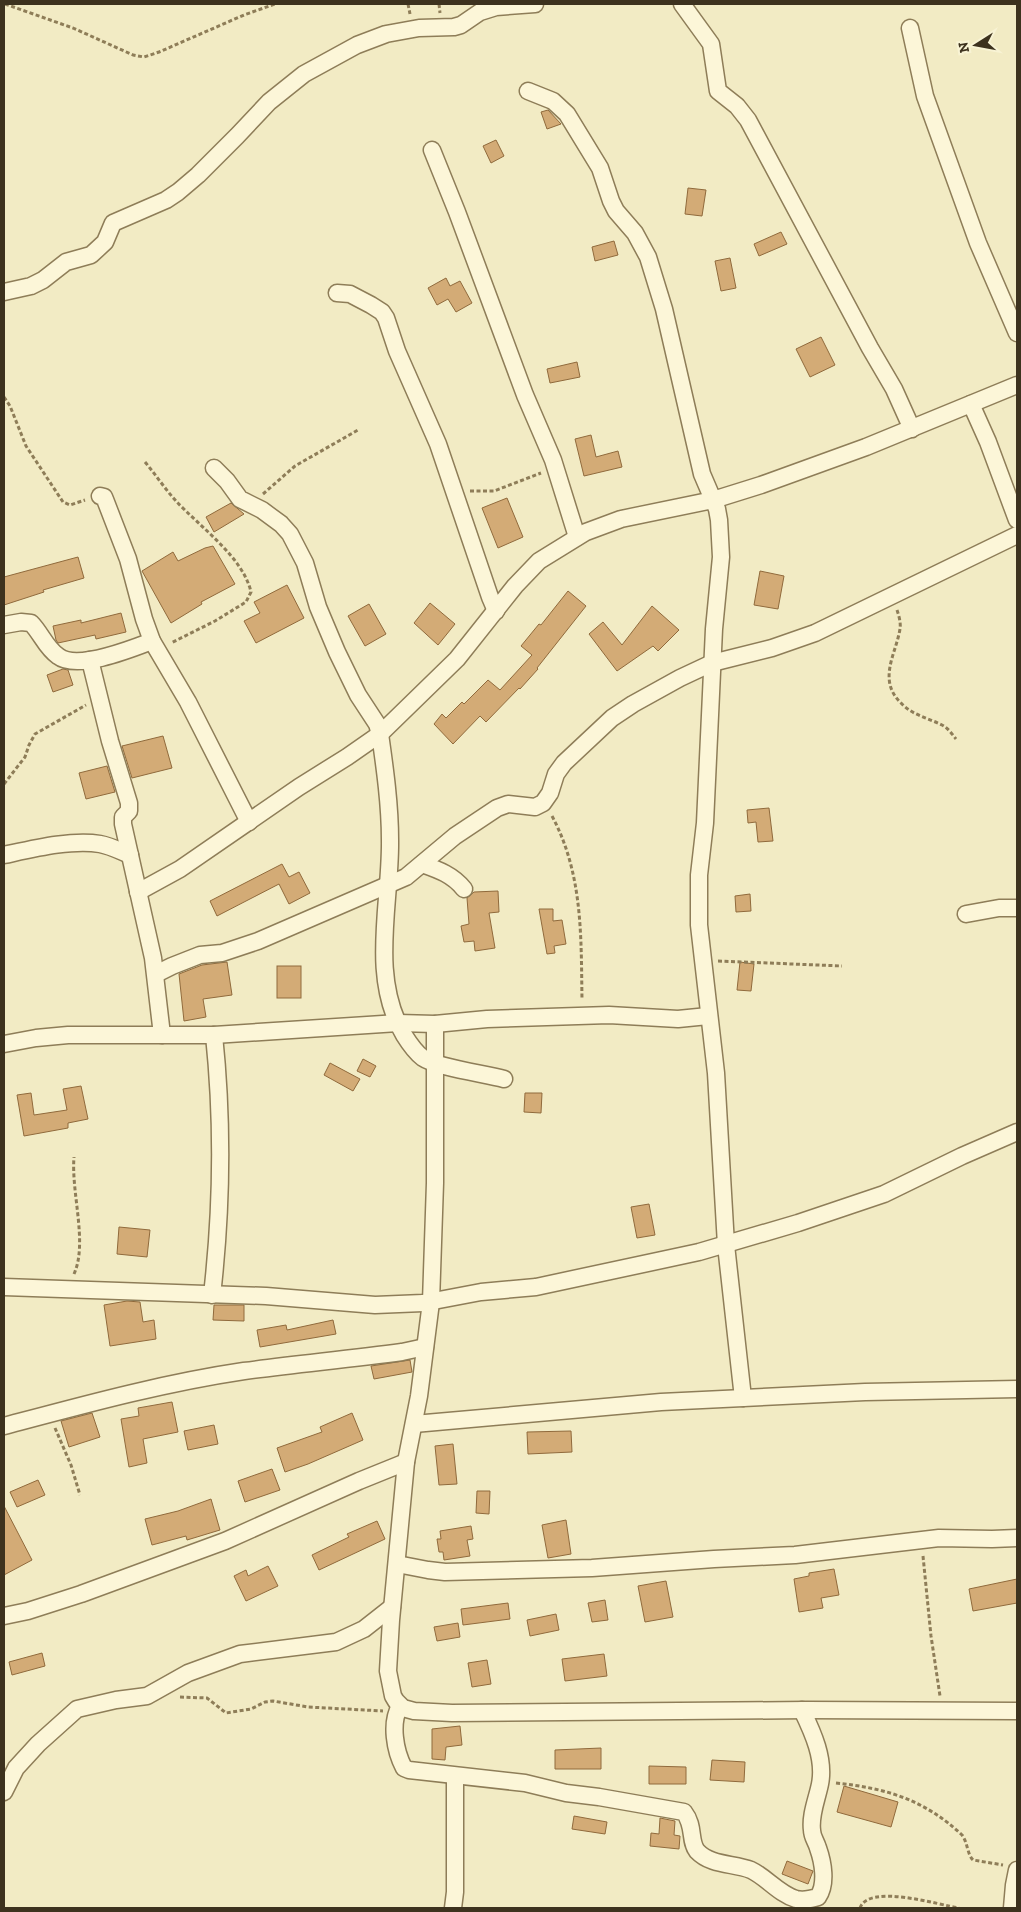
<svg xmlns="http://www.w3.org/2000/svg" width="1021" height="1912" viewBox="0 0 1021 1912" font-family="'Zilla Slab',serif">
<rect width="100%" height="100%" fill="#f2ebc4"/>
<g fill="#d3ab76" stroke="#906a3c">
<polygon points="548,110 561,124 547,129 541,112"/>
<polygon points="496,140 504,156 491,163 483,146"/>
<polygon points="688,188 706,190 702,216 685,214"/>
<polygon points="781,232 787,244 759,256 754,244"/>
<polygon points="614,241 618,255 595,261 592,247"/>
<polygon points="730,258 736,288 721,291 715,261"/>
<polygon points="446,278 450,286 460,281 472,303 456,312 448,299 437,305 428,288"/>
<polygon points="821,337 835,365 810,377 796,349"/>
<polygon points="577,362 580,377 550,383 547,369"/>
<polygon points="591,435 596,457 618,451 622,467 584,476 575,439"/>
<polygon points="507,498 523,537 498,548 482,508"/>
<polygon points="231,503 244,514 214,532 206,517"/>
<polygon points="213,546 235,584 201,602 202,604 171,623 142,571 173,552 178,561 205,548"/>
<polygon points="78,557 84,578 43,590 44,592 4,605 4,577"/>
<polygon points="760,571 784,576 778,609 754,605"/>
<polygon points="287,585 304,618 256,643 244,621 260,613 254,602"/>
<polygon points="568,591 586,606 537,668 538,669 520,689 519,688 486,722 480,716 453,744 434,724 442,714 446,718 462,702 464,704 488,680 500,690 532,655 521,646 539,624 541,625"/>
<polygon points="430,603 455,624 438,645 414,623"/>
<polygon points="369,604 386,634 365,646 348,616"/>
<polygon points="652,606 679,630 658,651 653,646 617,671 589,634 603,622 622,645"/>
<polygon points="121,613 126,632 96,639 95,635 58,643 56,640 53,626 81,620 81,623"/>
<polygon points="63,669 68,670 73,685 53,692 47,675"/>
<polygon points="163,736 172,768 132,778 122,746"/>
<polygon points="107,766 115,792 86,799 79,773"/>
<polygon points="769,808 773,841 758,842 756,822 748,823 747,810"/>
<polygon points="282,864 289,877 299,872 310,893 289,904 279,884 217,916 210,901"/>
<polygon points="498,891 499,912 489,913 495,948 475,951 474,941 464,942 461,926 469,924 467,898 474,892"/>
<polygon points="750,894 751,911 736,912 735,896"/>
<polygon points="539,909 553,909 553,921 562,920 566,944 554,946 555,953 547,954"/>
<polygon points="227,962 232,995 203,999 206,1017 184,1021 179,974 202,965"/>
<polygon points="740,962 754,964 751,991 737,990"/>
<rect x="277" y="966" width="24" height="32"/>
<polygon points="363,1059 376,1066 370,1077 357,1071"/>
<polygon points="330,1063 360,1079 353,1091 324,1075"/>
<polygon points="81,1086 88,1119 68,1123 68,1128 24,1136 17,1095 31,1093 34,1115 67,1110 63,1089"/>
<polygon points="525,1093 542,1093 541,1113 524,1112"/>
<polygon points="649,1204 655,1235 637,1238 631,1207"/>
<polygon points="119,1227 150,1230 147,1257 117,1254"/>
<polygon points="127,1301 140,1302 143,1322 154,1320 156,1339 110,1346 104,1305"/>
<polygon points="214,1305 244,1305 244,1321 213,1320"/>
<polygon points="333,1320 336,1334 260,1347 257,1330 286,1325 287,1330"/>
<polygon points="410,1360 412,1372 374,1379 371,1366"/>
<polygon points="172,1402 178,1432 143,1439 147,1463 129,1467 121,1419 139,1416 138,1408"/>
<polygon points="92,1413 100,1437 69,1447 61,1421"/>
<polygon points="352,1413 363,1440 308,1464 285,1472 277,1448 322,1432 320,1427"/>
<polygon points="214,1425 218,1444 188,1450 184,1431"/>
<polygon points="571,1431 572,1452 528,1454 527,1432"/>
<polygon points="453,1444 457,1484 439,1485 435,1446"/>
<polygon points="272,1469 280,1490 245,1502 238,1481"/>
<polygon points="38,1480 45,1495 17,1507 10,1492"/>
<polygon points="477,1491 490,1491 489,1514 476,1513"/>
<polygon points="211,1499 220,1530 187,1540 186,1536 152,1545 145,1519 178,1511"/>
<polygon points="4,1506 32,1560 4,1575"/>
<polygon points="566,1520 571,1554 548,1558 542,1525"/>
<polygon points="377,1521 385,1539 319,1570 312,1555 349,1537 347,1534"/>
<polygon points="471,1526 473,1539 467,1540 470,1556 444,1560 443,1552 439,1552 437,1539 441,1539 440,1531"/>
<polygon points="268,1566 278,1586 246,1601 234,1576 246,1570 248,1576"/>
<polygon points="834,1569 839,1595 821,1598 823,1608 799,1612 794,1579 809,1576 809,1573"/>
<polygon points="1017,1579 1017,1603 973,1611 969,1589"/>
<polygon points="666,1581 673,1617 645,1622 638,1586"/>
<polygon points="605,1600 608,1620 592,1622 588,1603"/>
<polygon points="508,1603 510,1619 463,1625 461,1609"/>
<polygon points="556,1614 559,1630 530,1636 527,1620"/>
<polygon points="458,1623 460,1637 437,1641 434,1627"/>
<polygon points="42,1653 45,1666 12,1675 9,1662"/>
<polygon points="604,1654 607,1676 565,1681 562,1659"/>
<polygon points="487,1660 491,1684 472,1687 468,1663"/>
<polygon points="460,1726 462,1745 446,1747 445,1760 432,1759 432,1729"/>
<polygon points="601,1748 601,1769 555,1769 555,1750"/>
<polygon points="712,1760 745,1762 744,1782 710,1780"/>
<polygon points="649,1766 686,1767 686,1784 649,1784"/>
<polygon points="844,1786 898,1802 891,1827 837,1812"/>
<polygon points="574,1816 607,1822 605,1834 572,1829"/>
<polygon points="660,1818 675,1821 674,1835 680,1836 679,1849 650,1846 651,1833 659,1834"/>
<polygon points="787,1861 813,1871 808,1884 782,1874"/>
</g>
<g fill="none" stroke-linecap="round" stroke-linejoin="round">
<g stroke="#8e7d58" stroke-width="19">
<g id="minor">
<polyline points="682,4 711,44 718,91 737,106 748,120 870,348 894,389 912,429"/>
<polyline points="910,28 925,96 934,121 978,243 1017,333"/>
<polyline points="528,91 553,101 567,114 600,168 611,201 616,211 635,233 648,257 664,309 702,474 717,509 719,520 721,557 714,629 705,823 699,875 699,925 716,1073 726,1245 743,1398"/>
<polyline points="432,150 457,212 525,395 553,460 577,537"/>
<polyline points="4,292 31,286 43,280 66,262 91,255 105,242 113,223 166,200 178,192 198,175 237,136 269,102 304,74 357,45 386,34 419,28 454,27 461,25 480,12 496,7 535,4"/>
<polyline points="337,293 350,294 371,305 382,312 386,318 397,351 438,444 490,597 496,611"/>
<polyline points="971,404 988,442 1017,520"/>
<path d="M 214,468 L 227,481 L 240,499 L 262,510 L 281,524 L 290,534 L 305,563 L 318,607 L 337,652 L 358,695 L 377,724 L 380,734 C 385,769 390,805 390,840 C 391,904 369,976 404,1035 C 409,1043 415,1052 423,1058 C 436,1067 486,1074 504,1079"/>
<polyline points="100,496 104,497 106,502 128,559 144,619 152,641 188,702 249,822"/>
<path d="M 4,625 L 21,622 L 31,623 C 41,633 46,648 58,656 C 77,671 131,649 152,641"/>
<polyline points="90,660 110,741 129,803 129,811 123,817 123,824 153,958 162,1035"/>
<path d="M 4,855 C 32,849 72,839 100,844 C 111,846 120,851 130,855"/>
<path d="M 422,864 C 439,870 453,875 464,889"/>
<polyline points="138,892 180,869 299,787 347,757 380,734 457,659 515,586 539,561 586,532 621,519 713,500 761,485 866,447 1017,385"/>
<polyline points="966,914 999,908 1017,908"/>
<polyline points="156,974 172,966 200,955 222,953 258,941 406,877 455,836 497,808 508,804 535,807 543,803 550,793 556,774 564,763 612,718 633,704 680,678 712,663 772,648 815,633 1017,535"/>
<polyline points="435,1024 435,1183 431,1302 419,1396 406,1462 391,1620 388,1671 393,1696 396,1701 403,1708 414,1711 452,1713 807,1710 1017,1711"/>
<polyline points="4,1044 36,1038 68,1035 214,1035 398,1023 435,1024 487,1019 609,1015 678,1019 708,1016"/>
<polyline points="4,1287 266,1296 375,1305 423,1303 481,1292 536,1287 699,1252 798,1223 884,1194 962,1156 1017,1132"/>
<path d="M 212,1295 C 222,1208 223,1121 214,1035"/>
<polyline points="414,1424 661,1402 865,1392 1017,1389"/>
<path d="M 4,1426 C 83,1405 163,1383 244,1371 C 297,1364 350,1359 402,1352 L 425,1347"/>
<polyline points="397,1564 428,1570 445,1572 592,1568 714,1559 795,1555 939,1538 992,1539 1017,1538"/>
<polyline points="4,1616 28,1611 81,1594 225,1541 359,1481 406,1462"/>
<path d="M 400,1706 C 390,1723 395,1751 404,1768 L 409,1770 L 525,1783 L 566,1793 L 599,1797 L 684,1812 C 695,1826 689,1841 697,1851 C 711,1866 734,1863 751,1870 C 766,1877 779,1894 796,1899 C 804,1901 811,1899 818,1897 C 827,1884 823,1862 818,1848 C 816,1841 812,1837 812,1830 C 810,1815 817,1799 820,1784 C 825,1759 813,1733 802,1710"/>
<polyline points="4,1792 16,1768 38,1744 77,1709 116,1700 147,1696 188,1673 240,1654 336,1642 364,1629 392,1607"/>
<polyline points="453,1908 455,1892 455,1776"/>
<polyline points="1012,1908 1014,1885 1017,1870"/>
</g>
</g>
<g stroke="#8e7d58" stroke-width="3" stroke-dasharray="4 2.5" stroke-linecap="butt">
<polyline points="5,4 73,28 133,55 144,57 159,52 244,15 275,4"/>
<polyline points="408,4 410,14"/>
<polyline points="439,4 440,13"/>
<polyline points="4,397 10,406 26,446 63,502 70,505 85,500"/>
<path d="M 145,462 C 156,475 165,489 176,501 C 200,527 243,557 251,592 L 246,602 L 215,621 L 171,643"/>
<polyline points="470,491 494,491 541,473"/>
<polyline points="263,494 295,466 358,430"/>
<path d="M 897,610 C 899,616 901,623 900,629 C 896,654 877,680 901,703 C 912,715 928,718 942,725 C 948,728 952,734 956,739"/>
<polyline points="4,784 25,757 29,745 35,734 86,705"/>
<path d="M 552,816 C 583,874 581,936 582,1000"/>
<polyline points="718,961 842,966"/>
<path d="M 74,1274 C 88,1243 71,1193 74,1157"/>
<polyline points="55,1428 71,1465 80,1495"/>
<polyline points="923,1556 931,1636 940,1696"/>
<polyline points="180,1697 207,1698 226,1713 251,1709 265,1702 273,1701 308,1707 383,1711"/>
<path d="M 836,1783 C 886,1788 925,1800 962,1835 C 968,1843 967,1854 973,1860 L 1003,1865"/>
<path d="M 860,1908 C 869,1883 939,1905 959,1908"/>
</g>
<use href="#minor" stroke="#fcf6d8" stroke-width="16"/>
</g>
<rect width="1021" height="1912" fill="none" stroke="#3d321e" stroke-width="10"/>
<g transform="translate(976 45) rotate(259)" stroke="#f8f3d4" stroke-width="4" paint-order="stroke">
<path d="M0-4L9 19L0 12L-9 19Z" fill="#3d321e"/>
<text y="-8" font-size="14" font-weight="bold" text-anchor="middle" fill="#3d321e">N</text>
</g>
</svg>
